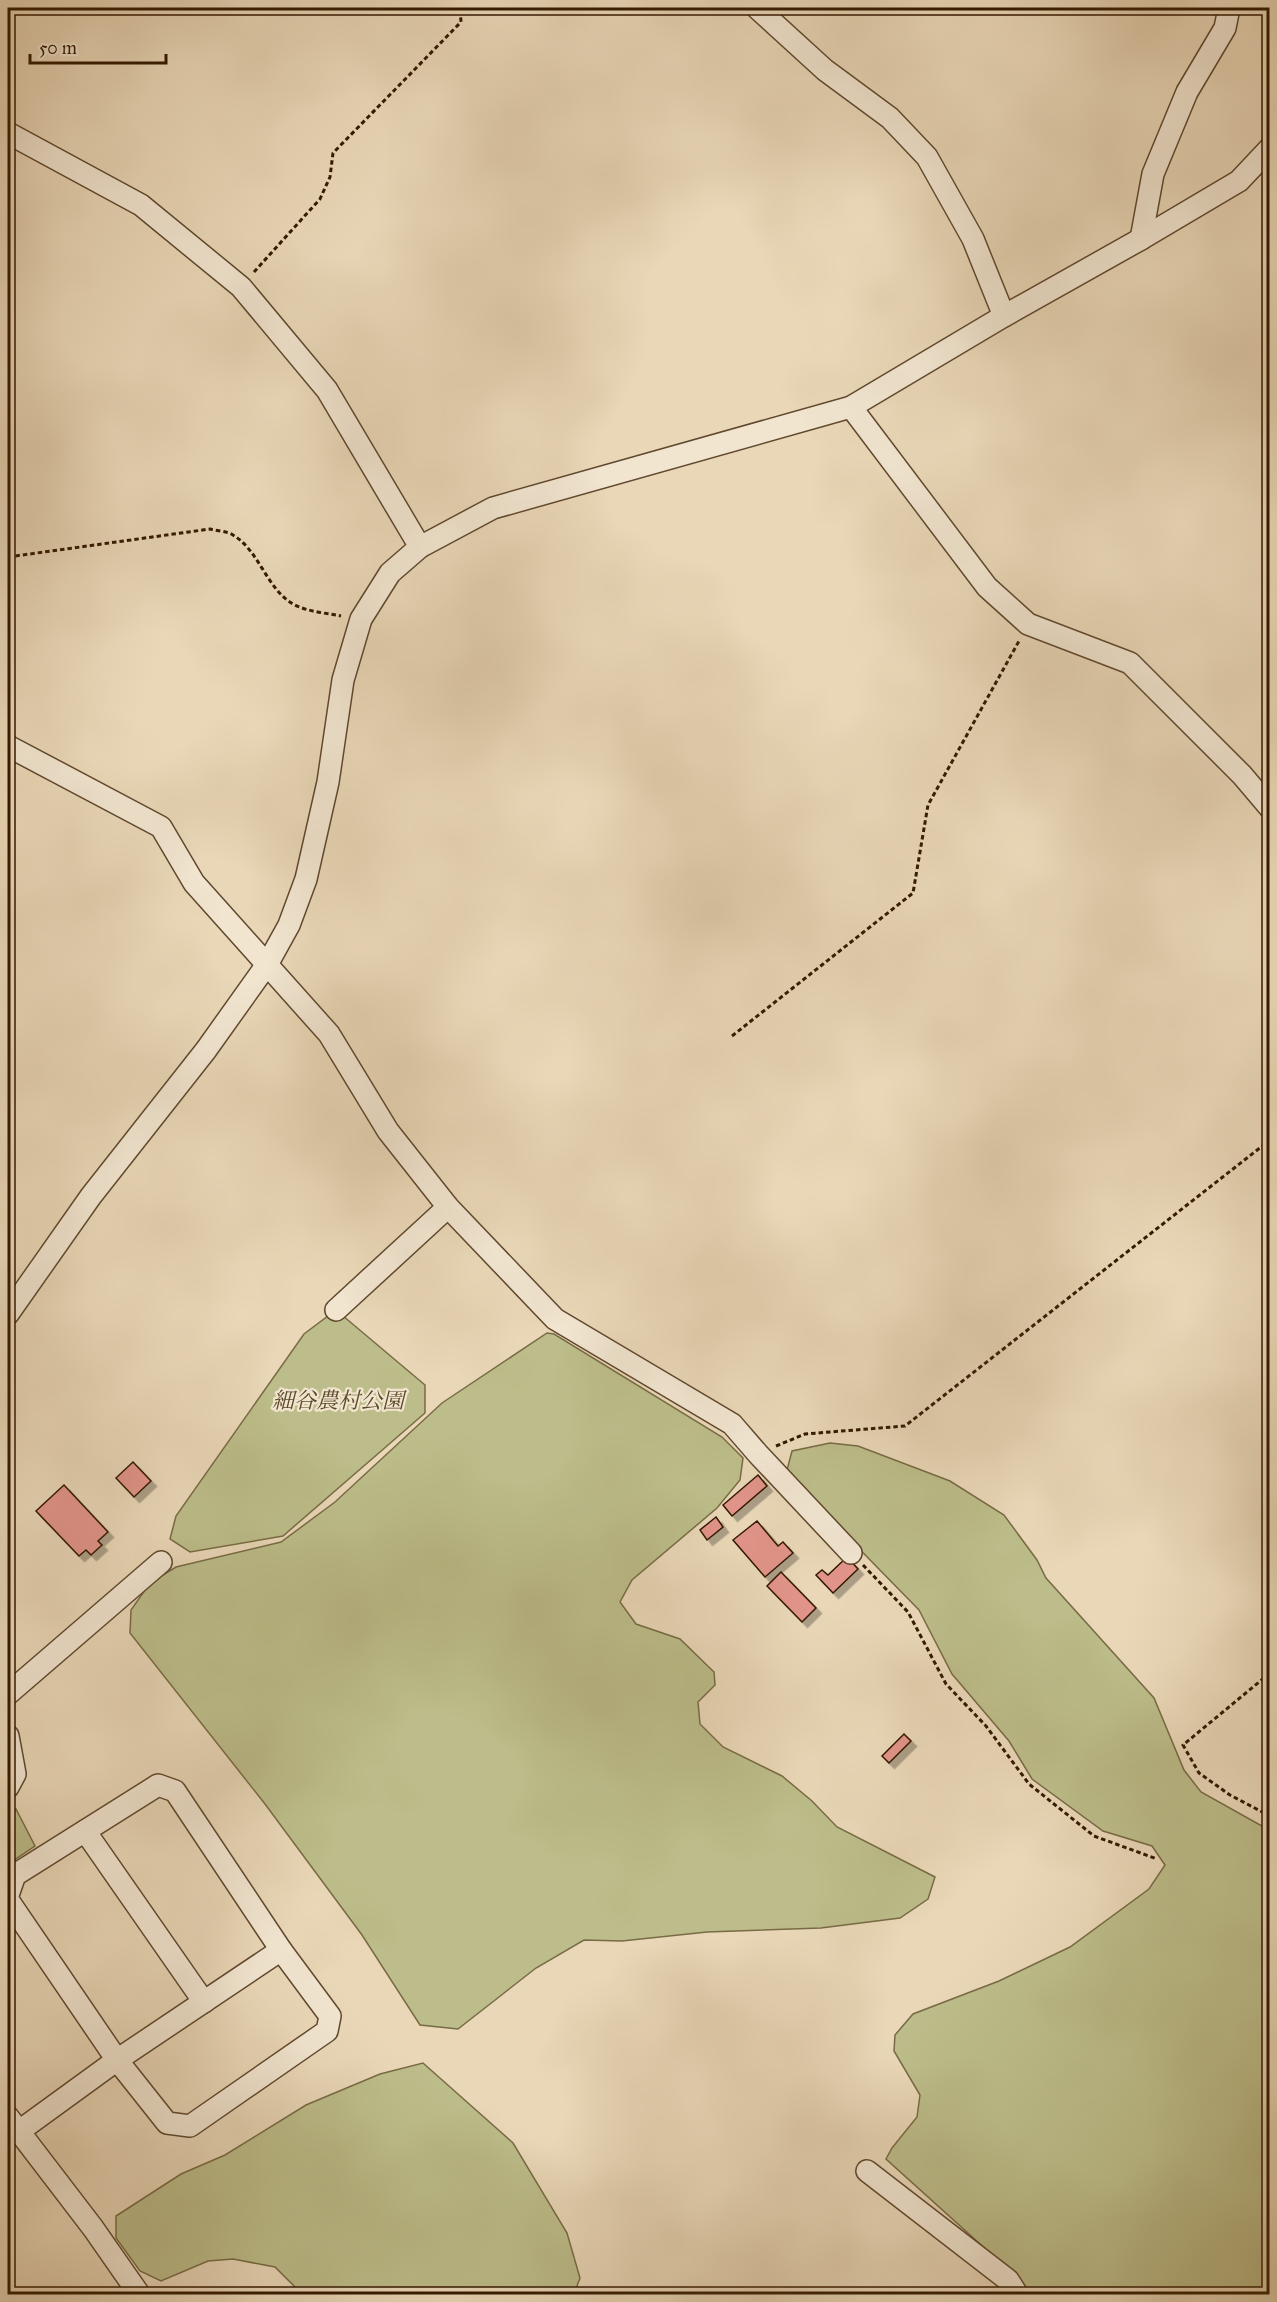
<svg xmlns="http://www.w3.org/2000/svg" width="1277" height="2302" viewBox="0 0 1277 2302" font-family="'IM FELL Great Primer','Noto Serif JP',serif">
<defs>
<filter id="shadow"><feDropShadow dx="5.5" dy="5.5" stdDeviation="0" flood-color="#0004"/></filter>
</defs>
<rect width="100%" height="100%" fill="#e9d7b7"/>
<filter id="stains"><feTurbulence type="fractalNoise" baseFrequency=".00333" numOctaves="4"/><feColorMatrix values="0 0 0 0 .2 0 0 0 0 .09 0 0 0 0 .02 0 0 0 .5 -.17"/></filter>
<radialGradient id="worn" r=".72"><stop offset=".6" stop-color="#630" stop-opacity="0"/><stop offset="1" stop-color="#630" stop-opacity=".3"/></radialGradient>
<g fill="#bcbd8a" stroke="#786b45" stroke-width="1.5">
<polygon points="336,1310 425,1385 425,1413 283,1536 190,1552 170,1539 176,1516 304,1334"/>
<polygon points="547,1333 554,1334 722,1437 743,1458 740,1480 717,1508 632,1580 620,1602 636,1624 680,1639 714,1672 715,1685 698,1702 700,1724 723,1747 782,1776 812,1801 837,1827 935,1877 928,1899 900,1918 821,1928 707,1932 622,1941 584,1940 536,1968 458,2029 420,2025 362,1935 265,1804 130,1633 131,1610 150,1583 176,1567 281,1542 335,1502 442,1403"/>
<polygon points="830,1443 858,1446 950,1481 1004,1515 1037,1560 1046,1578 1154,1698 1184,1770 1201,1792 1269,1830 1269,2294 1026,2294 1010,2271 886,2159 892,2148 917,2117 920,2095 894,2051 895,2035 913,2014 999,1981 1070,1947 1149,1889 1165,1865 1152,1846 1103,1831 1032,1779 1009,1741 952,1674 919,1610 786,1474 792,1451"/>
<polygon points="16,1809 35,1846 8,1864 8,1819"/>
<polygon points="423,2063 513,2143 567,2233 580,2278 574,2294 302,2294 275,2267 233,2259 208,2261 161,2281 140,2271 116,2238 116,2216 181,2174 225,2155 306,2105 380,2074"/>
</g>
<g fill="#e2948a" stroke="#331900" stroke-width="1.5" filter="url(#shadow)">
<polygon points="133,1462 151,1481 134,1497 116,1478"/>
<polygon points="758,1475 767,1486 732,1516 723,1505"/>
<polygon points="64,1485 108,1532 98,1541 102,1545 91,1555 86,1550 79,1556 36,1511"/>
<polygon points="716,1517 723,1527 707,1540 700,1530"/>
<polygon points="757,1521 778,1546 783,1542 793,1553 765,1577 733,1540"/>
<polygon points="847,1557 858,1569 833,1593 816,1575 822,1570 828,1575"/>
<polygon points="781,1572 816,1608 802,1622 767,1586"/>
<polygon points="904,1734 911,1741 889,1763 882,1756"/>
</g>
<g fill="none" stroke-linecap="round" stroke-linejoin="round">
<g stroke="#60482e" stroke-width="24">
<g id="minor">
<polyline points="757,8 825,70 890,118 927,157 973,239 1004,316"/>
<polyline points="8,133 141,205 241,287 327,390 420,547"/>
<polyline points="1141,239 1153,174 1187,92 1225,28 1229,8"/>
<polyline points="851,407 987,587 1028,624 1130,663 1242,775 1270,808"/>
<polyline points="8,746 161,827 194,883 329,1034 388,1131 448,1207 555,1319 732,1424 758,1454 851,1553"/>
<polyline points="336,1310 448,1207"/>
<polyline points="8,1314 91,1196 206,1050 268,963 289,925 306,879 328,782 343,680 361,619 390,573 420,547 493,508 851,407 1004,316 1141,239 1239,181 1270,148"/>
<polyline points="8,1694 161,1562"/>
<polyline points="8,1736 15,1774 8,1787"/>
<polyline points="85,1831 204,2002"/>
<polyline points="8,1895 15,1875 158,1785 175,1791 281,1950 330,2016 327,2031 190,2126 167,2123 117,2060 8,1900"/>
<polyline points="8,2117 93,2228 139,2294"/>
<polyline points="18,2132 117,2060 281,1950"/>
<polyline points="867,2171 1008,2280 1017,2294"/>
</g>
</g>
<g stroke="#331900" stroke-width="3" stroke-dasharray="4.5 3" stroke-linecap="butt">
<polyline points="254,272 320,199 330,177 333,153 461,22 460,8"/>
<path d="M 8,557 L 210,529 C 217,531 227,531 233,535 C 260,551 267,591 295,605 C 309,612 326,613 341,616"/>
<polyline points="732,1036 913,893 928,805 1019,641"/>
<polyline points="776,1446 805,1434 905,1426 1270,1140"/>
<polyline points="863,1565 908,1612 946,1684 986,1726 1029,1784 1094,1836 1157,1859"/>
<polyline points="1270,1673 1183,1745 1199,1773 1230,1795 1270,1816"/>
</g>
<use href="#minor" stroke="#f1e5d0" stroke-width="21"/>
</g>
<g text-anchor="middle" stroke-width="4.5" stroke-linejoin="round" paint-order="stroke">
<g font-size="22" font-style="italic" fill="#5c4a29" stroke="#f1e5d0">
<text x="338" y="1408">細谷農村公園</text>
</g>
</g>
<rect width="1277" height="2302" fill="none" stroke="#e9d7b7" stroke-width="30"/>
<rect x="9" y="9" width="1259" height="2284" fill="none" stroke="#331900" stroke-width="3"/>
<rect x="15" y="15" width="1247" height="2272" fill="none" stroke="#331900" stroke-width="1.5"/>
<path d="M30 54v9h136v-9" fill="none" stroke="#331900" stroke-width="3"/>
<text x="39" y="54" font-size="18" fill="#331900" stroke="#f1e5d0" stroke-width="4.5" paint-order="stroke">50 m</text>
<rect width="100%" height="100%" filter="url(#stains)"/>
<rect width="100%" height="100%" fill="url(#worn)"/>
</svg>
